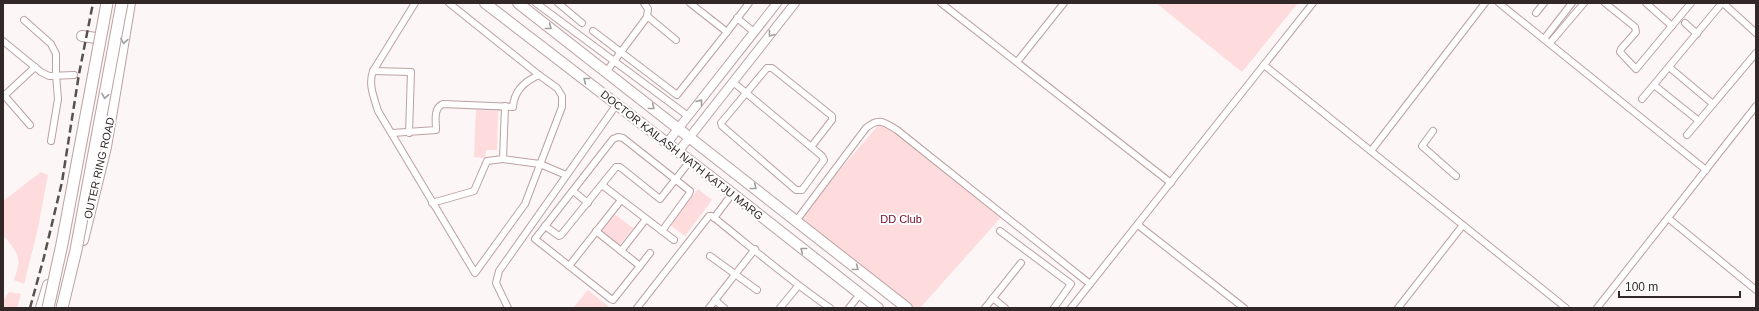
<svg xmlns="http://www.w3.org/2000/svg" width="1759" height="311" viewBox="0 0 1759 311" font-family="Helvetica,sans-serif">
<rect width="100%" height="100%" fill="#fcf6f6"/>
<g fill="#fedbdc">
<polygon points="1156,3 1298,3 1242,72"/>
<polygon points="476,110 498,111 497,150 486,150 485,158 474,157"/>
<polygon points="882,121 1003,215 920,308 907,308 796,221"/>
<path d="M 41,172 L 48,175 L 37,233 L 24,284 L 14,280 C 22,258 19,256 6,238 L 3,236 L 3,201 Z"/>
<polygon points="698,189 712,200 685,236 670,225"/>
<polygon points="613,213 633,228 618,247 598,231"/>
<polygon points="588,290 610,308 573,308"/>
<polygon points="9,292 21,294 17,308 3,308 3,301"/>
</g>
<g fill="none" stroke-linecap="round" stroke-linejoin="round">
<g stroke="#bca1a2" stroke-width="8">
<g id="minor">
<path d="M 415,3 L 373,71 C 368,85 374,97 378,111 L 475,273 L 525,204 L 562,107 L 562,96 L 557,88 L 539,75 L 449,3"/>
<polyline points="536,3 688,116"/>
<polyline points="558,3 582,23"/>
<polyline points="941,3 1171,183"/>
<polyline points="1499,3 1706,170"/>
<polyline points="1605,3 1635,27 1636,32 1621,49 1620,52 1636,69 1691,3"/>
<polyline points="1646,3 1672,26"/>
<polyline points="1723,3 1756,33"/>
<polyline points="1536,13 1544,3"/>
<polyline points="647,16 676,40"/>
<polyline points="737,18 754,32"/>
<polyline points="24,20 51,44 56,54 56,75 58,99 51,141"/>
<polyline points="1685,23 1697,34"/>
<polyline points="593,31 677,95 727,32 690,3"/>
<polyline points="727,32 749,3"/>
<polyline points="1544,39 1572,3"/>
<polyline points="3,41 41,72 49,76 74,75"/>
<polyline points="1550,43 1584,3"/>
<polyline points="1017,62 1064,3"/>
<polyline points="1264,65 1566,308"/>
<polyline points="1669,67 1713,104"/>
<polyline points="373,71 411,72 409,133"/>
<polyline points="606,72 647,17 648,9 644,3"/>
<polyline points="733,82 822,156 824,160 802,190 796,190 722,126 721,123 767,68 772,68 832,116 832,120 811,147"/>
<polyline points="1654,85 1699,121"/>
<polyline points="3,94 30,125"/>
<polyline points="5,95 35,67"/>
<polyline points="1642,99 1722,3"/>
<polyline points="505,106 503,159 540,164 566,175"/>
<polyline points="1433,131 1422,146 1456,176"/>
<path d="M 392,133 L 436,130 C 436,121 433,108 443,104 L 513,107 C 514,91 525,81 539,75"/>
<polyline points="1687,135 1756,53"/>
<polyline points="1371,151 1485,3"/>
<polyline points="602,185 674,240"/>
<polyline points="573,191 588,203"/>
<polyline points="432,203 474,191 487,161 503,159"/>
<polyline points="714,218 732,194"/>
<polyline points="1668,218 1756,290"/>
<path d="M 796,221 L 866,128 C 879,117 884,122 897,130 L 1090,284"/>
<polyline points="1138,225 1244,308"/>
<polyline points="545,226 559,236 561,235 616,167 620,167 660,199 690,161"/>
<polyline points="596,231 640,266 613,300 611,299 535,239 613,139 618,137 623,138 690,191 689,194 662,231"/>
<polyline points="1000,231 1071,284 1054,308"/>
<polyline points="621,251 646,219"/>
<polyline points="710,256 757,290"/>
<polyline points="569,266 621,200"/>
<polyline points="640,266 650,253"/>
<polyline points="993,298 1005,308"/>
<polyline points="715,300 724,308"/>
<polyline points="508,308 496,283 499,271 617,104"/>
<path d="M 637,308 L 709,216 L 712,216 C 751,247 789,280 830,308"/>
<polyline points="709,308 755,249"/>
<polyline points="780,308 798,286"/>
<polyline points="849,308 860,294"/>
<polyline points="985,308 1021,263"/>
<polyline points="1071,308 1313,3"/>
<polyline points="1398,308 1463,225"/>
<polyline points="1597,308 1756,106"/>
</g>
</g>
<g stroke="#bca1a2" stroke-width="10">
<g id="tertiary">
<polyline points="667,143 777,3"/>
<polyline points="678,152 795,3"/>
</g>
</g>
<g stroke="#bca1a2" stroke-width="12">
<g id="primary">
<polyline points="485,3 724,187 878,308"/>
<polyline points="518,3 907,308"/>
<polyline points="82,36 96,38"/>
<polyline points="83,240 106,147 130,3"/>
<polyline points="41,308 48,285"/>
</g>
</g>
<use href="#minor" stroke="#fff" stroke-width="6"/>
<use href="#tertiary" stroke="#fff" stroke-width="8"/>
<use href="#primary" stroke="#fff" stroke-width="10"/>
<polyline stroke="#595050" stroke-width="2.5" stroke-dasharray="8 4" stroke-linecap="butt" points="30,308 44,257 62,182 79,74 93,3"/>
<g stroke="#bca1a2" stroke-width="13" stroke-linecap="butt">
<g id="trunk-bridge">
<polyline points="48,308 62,244 107,3"/>
<polyline points="62,308 76,250 122,3"/>
</g>
</g>
<use href="#trunk-bridge" stroke="#fff" stroke-width="11"/>
</g>
<defs><path id="oneway-chevron" d="M-2-3.5L2.5 0L-2 3.5" fill="none" stroke-width="1.6" stroke-linecap="round" stroke-linejoin="round"/></defs>
<g stroke="#a39e9e">
<use href="#oneway-chevron" transform="translate(549 27) rotate(38)"/>
<use href="#oneway-chevron" transform="translate(771 34) rotate(128)"/>
<use href="#oneway-chevron" transform="translate(124 41) rotate(100)"/>
<use href="#oneway-chevron" transform="translate(586 80) rotate(-142)"/>
<use href="#oneway-chevron" transform="translate(105 96) rotate(100)"/>
<use href="#oneway-chevron" transform="translate(700 102) rotate(-52)"/>
<use href="#oneway-chevron" transform="translate(652 107) rotate(38)"/>
<use href="#oneway-chevron" transform="translate(754 187) rotate(38)"/>
<use href="#oneway-chevron" transform="translate(803 250) rotate(-142)"/>
<use href="#oneway-chevron" transform="translate(856 268) rotate(38)"/>
</g>
<g text-anchor="middle" stroke-width="4" stroke-linejoin="round" paint-order="stroke">
<g font-size="11" fill="#322828" stroke="#fff">
<text transform="translate(682 155) rotate(38)" y="4">DOCTOR KAILASH NATH KATJU MARG</text>
<text transform="translate(99 168) rotate(-77)" y="4">OUTER RING ROAD</text>
</g>
<g font-size="11" fill="#740821" stroke="#fff">
<text x="901" y="223">DD Club</text>
</g>
</g>
<rect width="1759" height="311" fill="none" stroke="#322828" stroke-width="8"/>
<path d="M1619 291v6h121v-6" fill="none" stroke="#322828" stroke-width="2"/>
<text x="1625" y="291" font-size="12" fill="#322828" stroke="#ffffff" stroke-width="3" paint-order="stroke">100 m</text>
</svg>
